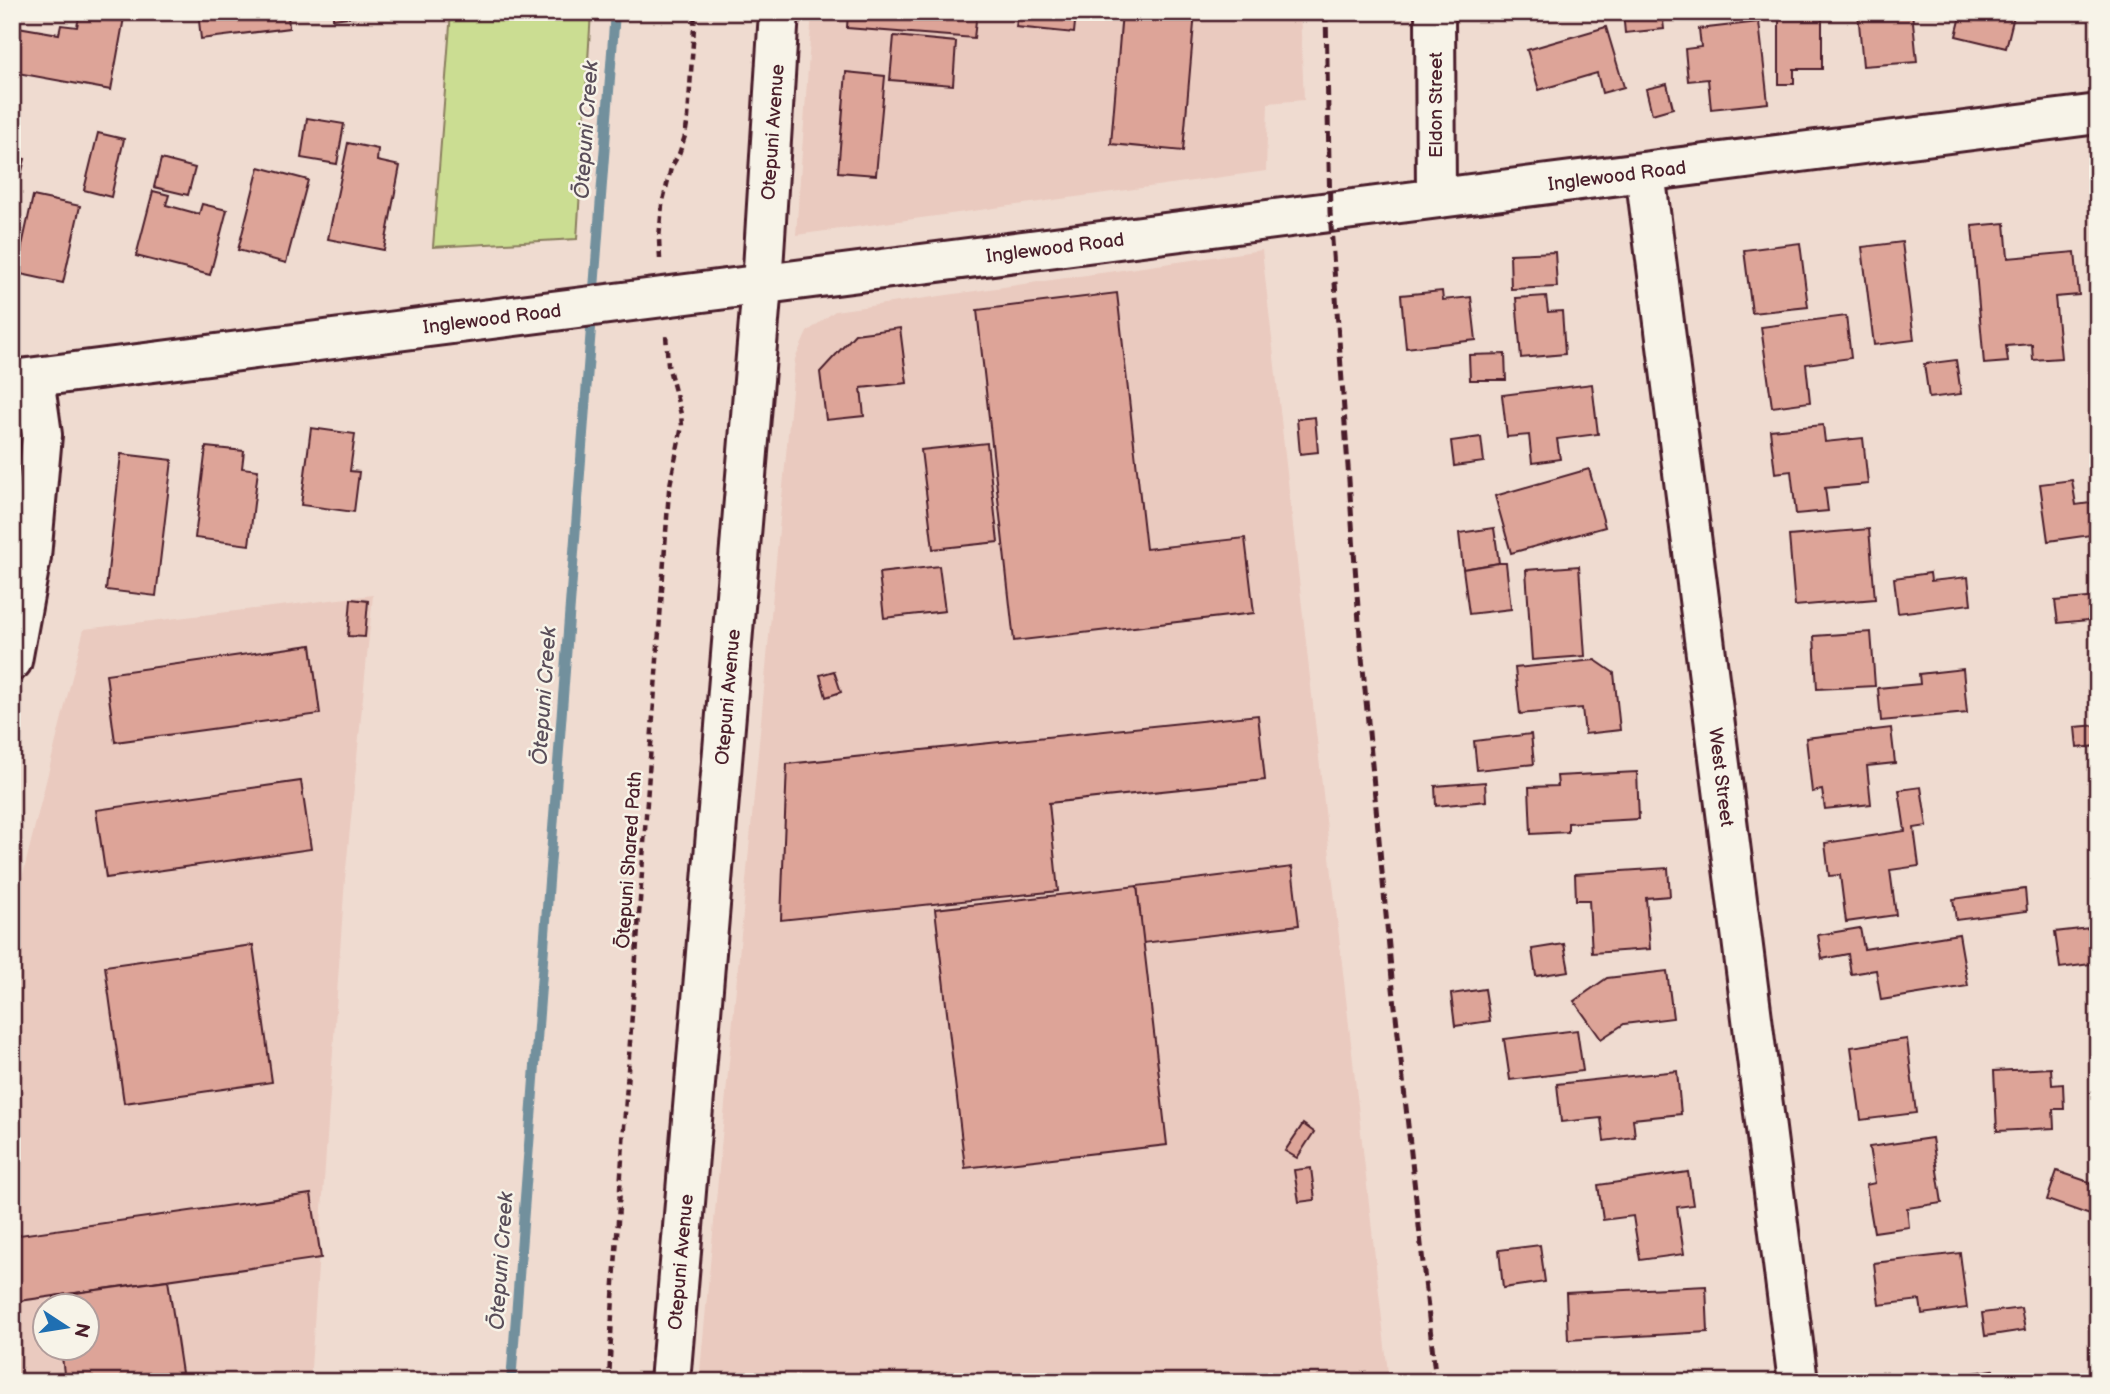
<svg xmlns="http://www.w3.org/2000/svg" width="2110" height="1394" viewBox="0 0 2110 1394" font-family="'Balsamiq Sans',sans-serif">
<rect width="100%" height="100%" fill="#efdbd0"/>
<filter id="ink" filterUnits="userSpaceOnUse"><feTurbulence type="fractalNoise" baseFrequency=".0143" numOctaves="2"/><feDisplacementMap in="SourceGraphic" scale="14" xChannelSelector="R" yChannelSelector="G"/><feConvolveMatrix kernelMatrix="1 2 1 2 8 2 1 2 1" color-interpolation-filters="sRGB"/></filter>
<g filter="url(#ink)">
<g fill="#eacabf" fill-rule="evenodd">
<polygon points="812,12 1300,12 1304,100 1268,103 1266,171 796,235"/>
<polygon points="1262,250 1389,1382 699,1382 795,359 807,332 835,311"/>
<path d="M 373,595 L 345,879 L 310,1382 L 12,1382 L 12,918 L 84,629 ZM 46,1306 L 88,1306 L 88,1348 L 46,1348 Z"/>
</g>
<polygon fill="#cbdd92" stroke="#8a7e5e" stroke-width="2" points="451,12 591,12 577,239 433,247"/>
<g fill="none" stroke-linecap="round" stroke-linejoin="round">
<polyline stroke="#72909d" stroke-width="10" points="511,1382 615,12"/>
</g>
<g fill="#dda498" stroke="#4a1f2b" stroke-width="2">
<polygon points="80,12 125,12 111,90 12,72 12,26 59,34 61,25 77,27"/>
<polygon points="198,12 292,12 288,13 289,28 201,39"/>
<polygon points="333,12 386,12 333,19"/>
<polygon points="848,12 977,12 974,38 847,28"/>
<polygon points="1018,12 1076,12 1074,33 1016,27"/>
<polygon points="1122,12 1195,12 1183,151 1111,144"/>
<polygon points="1623,12 1662,12 1664,29 1625,33"/>
<polygon points="1779,12 1822,12 1822,69 1794,69 1794,84 1779,84"/>
<polygon points="1858,12 1912,12 1917,62 1863,66"/>
<polygon points="1962,12 2015,12 2006,48 1956,36"/>
<polygon points="1759,22 1768,103 1711,109 1708,79 1688,81 1685,49 1701,47 1699,29"/>
<polygon points="1606,27 1624,87 1602,93 1597,73 1539,90 1527,50"/>
<polygon points="894,36 956,42 953,85 890,80"/>
<polygon points="846,72 885,76 876,175 838,172"/>
<polygon points="1667,84 1673,108 1652,114 1646,89"/>
<polygon points="307,118 344,124 337,164 301,158"/>
<polygon points="98,133 124,139 111,197 84,190"/>
<polygon points="348,143 378,149 377,161 400,166 384,250 328,239"/>
<polygon points="12,156 25,159 16,195 12,194"/>
<polygon points="161,159 195,168 188,195 154,187"/>
<polygon points="259,167 308,180 286,263 238,250"/>
<polygon points="153,191 169,195 166,205 199,214 202,204 227,210 210,275 136,256"/>
<polygon points="33,196 80,206 63,283 16,273"/>
<polygon points="2005,223 2008,258 2075,252 2079,295 2055,297 2061,358 2033,360 2032,344 2006,346 2008,362 1984,364 1972,226"/>
<polygon points="1902,242 1914,340 1874,345 1862,247"/>
<polygon points="1800,243 1808,307 1752,313 1744,250"/>
<polygon points="1555,252 1557,287 1511,289 1510,254"/>
<polygon points="1442,291 1443,300 1471,297 1476,340 1406,348 1401,295"/>
<polygon points="1117,293 1146,549 1245,538 1254,613 1014,641 977,310"/>
<polygon points="1546,296 1548,312 1562,311 1565,354 1521,358 1516,298"/>
<polygon points="1846,316 1851,358 1806,364 1810,402 1772,407 1761,327"/>
<polygon points="900,328 907,383 861,388 864,416 826,420 820,372 855,334"/>
<polygon points="1505,354 1506,380 1470,380 1469,355"/>
<polygon points="1956,360 1961,394 1929,398 1924,364"/>
<polygon points="1592,384 1598,434 1557,439 1560,459 1532,463 1529,435 1507,437 1502,395"/>
<polygon points="1315,417 1318,452 1300,454 1297,419"/>
<polygon points="1823,425 1825,442 1863,438 1868,484 1825,488 1828,511 1796,514 1791,471 1775,473 1770,430"/>
<polygon points="311,428 355,434 350,471 359,472 354,512 301,505"/>
<polygon points="1481,437 1484,462 1454,466 1451,441"/>
<polygon points="987,443 998,542 933,549 921,450"/>
<polygon points="206,447 244,451 242,468 258,470 249,545 195,538"/>
<polygon points="121,454 172,460 156,596 106,590"/>
<polygon points="1589,469 1605,527 1511,553 1495,496"/>
<polygon points="2072,480 2076,505 2098,502 2098,534 2048,541 2040,484"/>
<polygon points="1494,528 1499,563 1463,569 1459,533"/>
<polygon points="1869,529 1875,599 1795,606 1789,536"/>
<polygon points="1499,563 1506,563 1511,609 1469,614 1463,569"/>
<polygon points="939,566 945,611 884,618 879,573"/>
<polygon points="1579,566 1585,656 1532,660 1526,570"/>
<polygon points="1930,573 1931,581 1968,577 1971,604 1898,613 1894,578"/>
<polygon points="2098,597 2098,619 2058,623 2055,601"/>
<polygon points="351,599 368,601 365,637 348,636"/>
<polygon points="1871,632 1875,686 1817,689 1814,636"/>
<polygon points="311,645 320,714 115,742 106,674"/>
<polygon points="1595,660 1614,673 1620,730 1585,734 1582,708 1520,714 1515,668"/>
<polygon points="1963,669 1967,713 1881,721 1878,688 1920,684 1919,674"/>
<polygon points="834,671 841,692 826,697 820,675"/>
<polygon points="1258,715 1265,780 1049,803 1058,891 781,920 787,764"/>
<polygon points="2098,725 2098,746 2077,748 2075,727"/>
<polygon points="1891,728 1895,763 1867,766 1871,804 1825,809 1822,790 1812,792 1806,738"/>
<polygon points="1531,734 1534,764 1477,770 1474,741"/>
<polygon points="1637,772 1639,819 1568,823 1568,832 1531,834 1529,787 1558,786 1557,776"/>
<polygon points="301,781 311,849 106,878 96,810"/>
<polygon points="1485,782 1486,801 1436,806 1435,786"/>
<polygon points="1921,787 1927,826 1914,828 1919,866 1890,870 1896,915 1846,922 1840,875 1829,876 1825,843 1905,831 1899,790"/>
<polygon points="1292,867 1299,925 1143,943 1137,886"/>
<polygon points="1668,868 1670,896 1646,898 1650,949 1592,953 1589,900 1576,900 1575,874"/>
<polygon points="1137,886 1167,1145 965,1168 935,909"/>
<polygon points="2025,889 2027,911 1956,920 1953,899"/>
<polygon points="2098,927 2098,963 2060,968 2055,932"/>
<polygon points="1860,928 1864,949 1959,934 1968,986 1881,1000 1876,970 1851,974 1848,954 1822,959 1818,935"/>
<polygon points="1564,944 1569,971 1536,976 1532,949"/>
<polygon points="253,945 272,1082 124,1103 105,966"/>
<polygon points="1667,971 1673,1018 1624,1024 1601,1039 1574,1001 1607,978"/>
<polygon points="1485,989 1490,1021 1455,1026 1451,994"/>
<polygon points="1577,1030 1583,1071 1510,1080 1504,1039"/>
<polygon points="1907,1039 1916,1113 1861,1120 1851,1047"/>
<polygon points="2051,1068 2052,1085 2063,1084 2064,1109 2053,1109 2054,1128 1997,1131 1994,1071"/>
<polygon points="1677,1071 1681,1114 1633,1119 1635,1137 1604,1141 1601,1118 1561,1122 1557,1084"/>
<polygon points="1303,1124 1314,1132 1297,1158 1285,1151"/>
<polygon points="1932,1138 1942,1203 1907,1208 1909,1227 1874,1232 1866,1185 1875,1183 1869,1147"/>
<polygon points="1311,1168 1315,1200 1299,1202 1294,1170"/>
<polygon points="2057,1171 2098,1185 2098,1195 2090,1215 2047,1200"/>
<polygon points="1688,1172 1693,1205 1677,1207 1684,1254 1640,1260 1633,1216 1603,1220 1598,1185"/>
<polygon points="311,1194 321,1258 12,1302 12,1236"/>
<polygon points="1540,1245 1545,1282 1503,1288 1499,1250"/>
<polygon points="1960,1253 1967,1308 1922,1314 1920,1300 1879,1305 1874,1263"/>
<polygon points="168,1280 182,1373 124,1382 65,1382 61,1348 88,1348 88,1306 55,1306 54,1296"/>
<polygon points="1706,1286 1708,1332 1568,1340 1566,1293"/>
<polygon points="2021,1308 2025,1330 1985,1336 1982,1313"/>
<polygon points="1993,1370 1995,1382 1968,1382 1967,1374"/>
</g>
<g fill="none" stroke-linecap="round" stroke-linejoin="round">
<g stroke="#4a1f2b" stroke-width="44">
<g id="minor">
<polyline points="1435,12 1436,198"/>
<polyline points="1645,172 1798,1382"/>
<polyline points="12,661 31,557 42,435 34,378"/>
<polyline points="670,1382 762,285 779,12"/>
</g>
</g>
<g stroke="#4a1f2b" stroke-width="44">
<polyline id="tertiary" points="12,380 2098,114"/>
</g>
<g stroke="#4a1f2b" stroke-width="4.5" stroke-dasharray="7 5" stroke-linecap="butt">
<polyline points="660,259 659,239 662,205 671,168 679,154 685,136 688,118 695,12"/>
<polyline points="609,1382 612,1314 624,1127 669,490 682,426 681,414 668,365 666,334"/>
</g>
<use href="#minor" stroke="#f7f3e8" stroke-width="38"/>
<use href="#tertiary" stroke="#f7f3e8" stroke-width="38"/>
<polyline stroke="#4a1f2b" stroke-width="5" stroke-dasharray="10 5" stroke-linecap="butt" points="1326,12 1330,212 1360,636 1392,979 1436,1382"/>
</g>
</g>
<g text-anchor="middle" stroke-width="5" stroke-linejoin="round" paint-order="stroke">
<g font-size="19" fill="#4a1f2b" stroke="#f7f3e8">
<text transform="translate(1435 105) rotate(-90)" y="7">Eldon Street</text>
<text transform="translate(772 132) rotate(-86)" y="7">Otepuni Avenue</text>
<text transform="translate(1617 175) rotate(-7)" y="7">Inglewood Road</text>
<text transform="translate(1055 247) rotate(-7)" y="7">Inglewood Road</text>
<text transform="translate(492 318) rotate(-7)" y="7">Inglewood Road</text>
<text transform="translate(727 697) rotate(-85)" y="7">Otepuni Avenue</text>
<text transform="translate(1722 777) rotate(83)" y="7">West Street</text>
<text transform="translate(628 860) rotate(-86)" y="7">Ōtepuni Shared Path</text>
<text transform="translate(680 1262) rotate(-85)" y="7">Otepuni Avenue</text>
</g>
<g font-size="21" font-style="italic" fill="#5a4e5a" stroke="#f7f3e8">
<text transform="translate(586 130) rotate(-86)" y="7">Ōtepuni Creek</text>
<text transform="translate(544 696) rotate(-86)" y="7">Ōtepuni Creek</text>
<text transform="translate(501 1261) rotate(-86)" y="7">Ōtepuni Creek</text>
</g>
</g>
<rect width="2110" height="1394" fill="none" stroke="#f7f3e8" stroke-width="42"/>
<rect x="21" y="21" width="2068" height="1352" fill="none" stroke="#4a1f2b" stroke-width="2.5" filter="url(#ink)"/>
<g transform="translate(66 1327) rotate(102)"><circle r="33" fill="#f7f3e8" stroke="#b29e9c" stroke-width="2"/>
<path d="M0-5L12 26L0 18L-12 26Z" fill="#1f6fb2"/>
<text y="-10" font-size="19" font-weight="bold" text-anchor="middle" fill="#4a1f2b">N</text>
</g>
</svg>
